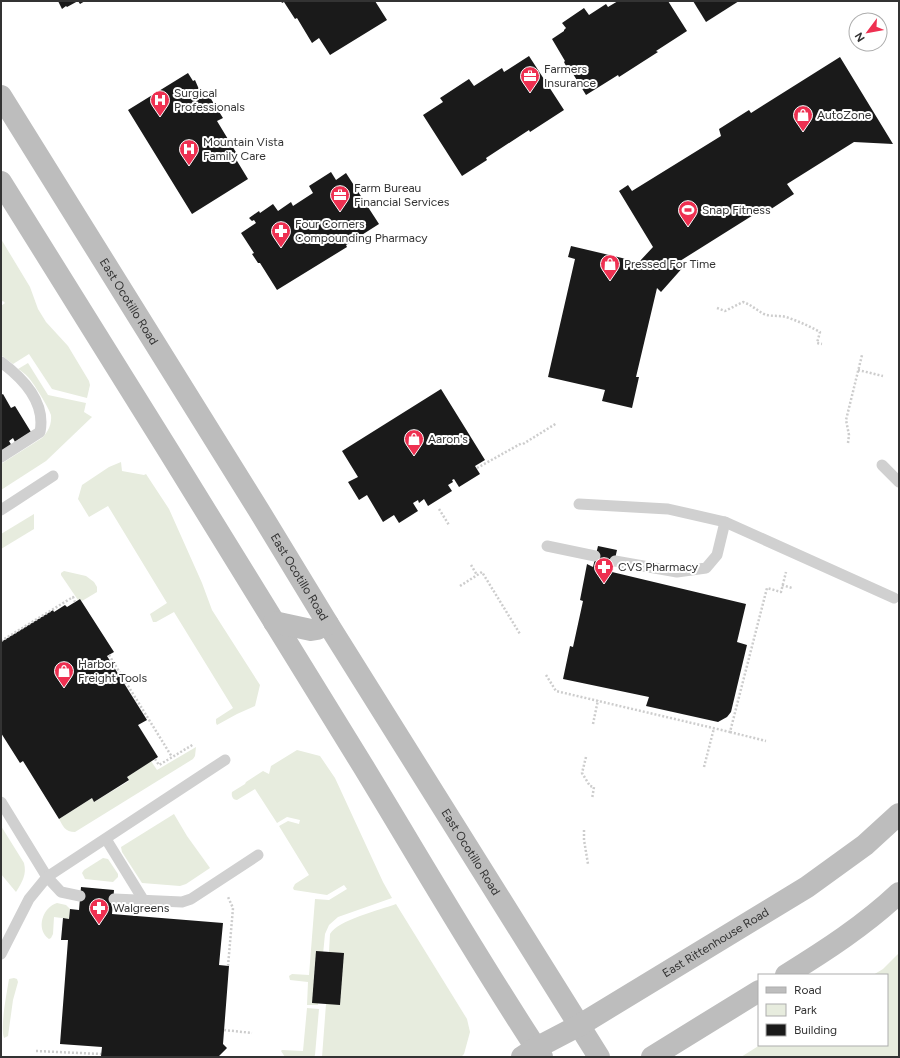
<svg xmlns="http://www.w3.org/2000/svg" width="900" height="1058" viewBox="0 0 900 1058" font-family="Figtree,sans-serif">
<rect width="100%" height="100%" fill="#fff"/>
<g fill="#e7ecde">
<polygon points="1,239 30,287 38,309 46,322 68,346 89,381 90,385 87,398 52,389 29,354 13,364 1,355 1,306 5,303 3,301 1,302"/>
<path d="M 28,363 L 48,395 L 86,403 L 84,412 L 92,417 L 46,461 L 1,490 L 1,464 L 42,438 C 48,432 52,424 51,415 C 49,408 33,382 28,377 C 25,374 22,371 18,369 Z"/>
<polygon points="121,462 122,471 144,475 146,474 169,509 202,583 212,610 260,685 255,706 237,714 217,725 216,723 216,719 233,708 174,612 156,622 153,622 150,614 167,603 108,506 89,517 78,499 82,485 109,467"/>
<polygon points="34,514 34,529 1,549 1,534"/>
<polygon points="64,571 86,576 94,582 97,587 97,592 82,601 80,599 78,600 61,575 61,573"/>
<path d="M 196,747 L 195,756 L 193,759 L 75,832 C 65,832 63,826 59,819 L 92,798 L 94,802 L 129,781 L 127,777 L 151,761 L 157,770 Z"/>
<path d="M 297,750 L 320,756 L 335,778 L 383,882 L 392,898 L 338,917 L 329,925 L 325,934 L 318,1005 L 307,1005 L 308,982 L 290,980 L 289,976 L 292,974 L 309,975 L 315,899 L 329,900 L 347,889 L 344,885 L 327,895 L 294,890 L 293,888 L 295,884 L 309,875 L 279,826 L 288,821 L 299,824 L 300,820 L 287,817 L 277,823 L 255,789 L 237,800 C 233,800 231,796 232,792 L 245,784 L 246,782 L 263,771 L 269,774 L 271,766 Z"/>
<polygon points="174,814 187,836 210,868 186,884 180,886 142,883 122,852 121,847"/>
<path d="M 1,826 L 24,863 C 27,875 22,882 16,892 L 1,874 Z"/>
<polygon points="103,858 108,859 118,874 118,877 113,882 85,879 82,873 84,870"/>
<path d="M 57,903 L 66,905 L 70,909 L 69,919 L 54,917 L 53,934 L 51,938 L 49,939 C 35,929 43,907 57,903 Z"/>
<path d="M 396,904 L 467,1019 L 470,1032 L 464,1054 L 461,1057 L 322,1057 L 326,1004 L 330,934 C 338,920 380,910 396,904 Z"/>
<polygon points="899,953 899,1057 741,1057 760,1045 887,1045 887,975 873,975 883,969"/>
<path d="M 14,978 L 17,979 L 18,982 L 13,1000 L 8,1036 L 4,1038 C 0,1027 7,992 9,979 Z"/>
<polygon points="307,1008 319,1009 315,1055 314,1057 285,1057 281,1051 282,1050 303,1051"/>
</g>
<g fill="#1a1a1a">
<polygon points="58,1 85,1 80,4 78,1 67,7 66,6 62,9"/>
<polygon points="281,1 375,1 387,20 330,55 319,38 312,43 297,18 295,19 284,2 282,3"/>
<polygon points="618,1 668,1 687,31 656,51 658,52 619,77 618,75 586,95 570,69 568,70 564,62 565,61 552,39 564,31 564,30 566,28 562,23 584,8 589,15 606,4 608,7"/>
<polygon points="693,1 739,1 706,22"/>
<polygon points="529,56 564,110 530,132 529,130 486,158 487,160 462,176 423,115 443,102 440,98 469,79 474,86 502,68 504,72"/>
<polygon points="840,57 893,144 854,142 787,184 794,194 768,211 766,207 680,261 685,265 661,292 657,288 636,377 639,377 632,408 602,401 605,390 548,377 575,259 568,257 571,246 639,262 653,247 619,191 628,185 632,191 721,136 719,129 749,110 751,113"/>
<polygon points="188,73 193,81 195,80 201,94 206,91 223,118 217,121 237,154 234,156 248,179 192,214 128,110"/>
<polygon points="331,172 336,180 346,173 379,224 346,245 347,247 277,290 260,263 258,263 252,254 254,253 241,233 256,223 254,220 252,221 249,218 259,211 260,213 273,204 278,211 291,202 293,206 313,193 309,186"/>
<polygon points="441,389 485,460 475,466 480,474 459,487 454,479 452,480 453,482 448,485 452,491 428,506 424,499 419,503 418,500 413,503 418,511 399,523 394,515 383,522 367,495 359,500 348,482 358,477 342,451"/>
<polygon points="3,394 11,408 15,406 31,432 15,442 13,438 9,441 12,446 1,453 1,395"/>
<polygon points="598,546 617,550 612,572 746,604 737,642 747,645 731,712 727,717 718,722 646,706 649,697 563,679 570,646 573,647 583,601 580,600 587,564 593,567"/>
<polygon points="80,599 114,652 107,656 147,720 138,725 158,757 127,777 129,780 94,802 92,798 59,819 23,761 20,763 1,733 1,642 53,610 54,612 65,605 67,607"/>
<polygon points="81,887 114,890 112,914 223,923 219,965 229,966 223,1044 227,1048 218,1057 101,1056 102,1047 60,1044 68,940 61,940 63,918 69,919 70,909 79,910"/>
<polygon points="316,951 344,953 340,1005 312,1003"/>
</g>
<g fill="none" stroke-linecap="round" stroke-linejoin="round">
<g stroke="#cdcdcd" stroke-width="2.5" stroke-dasharray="2 2" stroke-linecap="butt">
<path d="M 717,308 L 725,311 L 743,302 C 752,305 756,310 764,314 C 771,317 779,315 786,317 C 798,321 809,326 820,332 L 817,343 L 822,344"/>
<polyline points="858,370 883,376"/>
<polyline points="848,443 849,435 846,420 862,355"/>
<polyline points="523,444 557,423"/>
<polyline points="477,468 522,443"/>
<polyline points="439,509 449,525"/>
<polyline points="471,565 477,575"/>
<polyline points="782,585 792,588"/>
<polyline points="460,586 482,572 520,634"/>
<polyline points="1,641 73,597 75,602"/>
<polyline points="109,655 172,757"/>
<polyline points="546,675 556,691 730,732 767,588 781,592 786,572"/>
<polyline points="593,724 598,700"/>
<polyline points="730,732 766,741"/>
<polyline points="586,757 582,773 590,786 594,787 592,799"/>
<polyline points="155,759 159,765 194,744"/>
<polyline points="704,767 714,728"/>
<polyline points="584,830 584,840 588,864"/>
<polyline points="228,966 233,908 228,897"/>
<polyline points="224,1030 252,1033"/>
<polyline points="36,1051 101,1054"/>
</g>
<g stroke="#d0d0d0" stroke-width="11">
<path d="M 1,362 C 24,379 46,402 40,432 L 1,457"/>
<polyline points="882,465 899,482"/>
<polyline points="579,504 668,509 725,522 894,598"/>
<polyline points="1,510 53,476"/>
<polyline points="547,546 595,556"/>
<polyline points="615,561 677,572 706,568 717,555 725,522"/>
<polyline points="1,802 47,877 61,892 80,896"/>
<polyline points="106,839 144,901"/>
<polyline points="114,899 182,902 191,899 258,855"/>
<polyline points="1,954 29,899 47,877 225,760"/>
</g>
<g stroke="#bdbdbd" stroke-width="22">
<path id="s1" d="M 1,96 L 258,509 L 328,624 L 599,1057"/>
<path d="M 1,182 C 122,376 244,571 363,766 C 422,863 479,962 542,1057"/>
<polyline points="274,622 311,630 317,629 328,624"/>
<path d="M 786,975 C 825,951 865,925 899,893"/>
<path id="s2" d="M 522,1057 L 536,1048 L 580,1025 L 807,887 L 865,845 L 899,814"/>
<polyline points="652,1057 759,991"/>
</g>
</g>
<defs>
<g id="office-pin" transform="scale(1)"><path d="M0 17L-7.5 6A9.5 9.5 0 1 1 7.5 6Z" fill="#ee3051" stroke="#fff"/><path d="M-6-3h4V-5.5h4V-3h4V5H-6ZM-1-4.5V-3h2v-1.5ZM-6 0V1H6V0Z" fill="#fff"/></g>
<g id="hospital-pin" transform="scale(1)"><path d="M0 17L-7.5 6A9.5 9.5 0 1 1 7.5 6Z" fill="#ee3051" stroke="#fff"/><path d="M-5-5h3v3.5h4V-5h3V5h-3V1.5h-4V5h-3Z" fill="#fff"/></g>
<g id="shop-pin" transform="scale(1)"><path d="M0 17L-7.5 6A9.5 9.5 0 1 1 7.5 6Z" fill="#ee3051" stroke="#fff"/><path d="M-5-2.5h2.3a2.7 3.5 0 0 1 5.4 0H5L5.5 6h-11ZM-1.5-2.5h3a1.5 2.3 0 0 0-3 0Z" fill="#fff"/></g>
<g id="stadium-pin" transform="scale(1)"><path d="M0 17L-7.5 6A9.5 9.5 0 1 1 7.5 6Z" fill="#ee3051" stroke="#fff"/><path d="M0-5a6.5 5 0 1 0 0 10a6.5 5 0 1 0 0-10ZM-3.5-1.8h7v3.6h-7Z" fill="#fff"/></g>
<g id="pharmacy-pin" transform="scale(1)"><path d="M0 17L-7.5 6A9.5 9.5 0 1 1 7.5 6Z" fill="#ee3051" stroke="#fff"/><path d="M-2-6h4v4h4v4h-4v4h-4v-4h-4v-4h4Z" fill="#fff"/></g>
</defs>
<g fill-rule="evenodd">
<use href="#office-pin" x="530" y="76"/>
<use href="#hospital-pin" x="160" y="100"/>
<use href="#shop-pin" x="803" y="115"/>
<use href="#hospital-pin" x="189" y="149"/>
<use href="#office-pin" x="340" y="195"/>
<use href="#stadium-pin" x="688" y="210"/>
<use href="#pharmacy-pin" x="281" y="231"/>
<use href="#shop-pin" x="610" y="264"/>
<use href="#shop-pin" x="414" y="439"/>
<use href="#pharmacy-pin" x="604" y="567"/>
<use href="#shop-pin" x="64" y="671"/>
<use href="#pharmacy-pin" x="99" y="908"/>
</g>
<g text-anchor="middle" stroke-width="4" stroke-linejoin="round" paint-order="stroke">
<g font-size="12" fill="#333" stroke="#fff" text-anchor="start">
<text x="544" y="73">Farmers<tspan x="544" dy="14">Insurance</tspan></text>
<text x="174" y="97">Surgical<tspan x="174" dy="14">Professionals</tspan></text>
<text x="817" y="119">AutoZone</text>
<text x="203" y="146">Mountain Vista<tspan x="203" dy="14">Family Care</tspan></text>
<text x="354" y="192">Farm Bureau<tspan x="354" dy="14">Financial Services</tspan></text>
<text x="702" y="214">Snap Fitness</text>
<text x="295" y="228">Four Corners<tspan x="295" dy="14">Compounding Pharmacy</tspan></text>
<text x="624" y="268">Pressed For Time</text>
<text x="428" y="443">Aaron's</text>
<text x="618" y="571">CVS Pharmacy</text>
<text x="78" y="668">Harbor<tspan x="78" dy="14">Freight Tools</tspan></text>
<text x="113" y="912">Walgreens</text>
</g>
<g font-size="12" fill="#333" stroke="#fff">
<text dy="4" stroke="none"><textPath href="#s1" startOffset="242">East Ocotillo Road</textPath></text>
<text dy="4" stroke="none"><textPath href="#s1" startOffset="566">East Ocotillo Road</textPath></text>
<text dy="4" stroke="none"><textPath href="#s1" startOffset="890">East Ocotillo Road</textPath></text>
<text dy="4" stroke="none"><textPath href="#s2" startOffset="225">East Rittenhouse Road</textPath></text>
</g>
</g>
<rect width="900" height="1058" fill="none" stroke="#333333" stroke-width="4"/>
<rect x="758" y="974" width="130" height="72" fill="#ffffff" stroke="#adadad"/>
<rect x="766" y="987" width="20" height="6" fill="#bdbdbd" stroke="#adadad"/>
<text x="794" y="994" font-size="12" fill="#333333">Road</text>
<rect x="766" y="1004" width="20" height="12" fill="#e7ecde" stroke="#adadad"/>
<text x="794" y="1014" font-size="12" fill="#333333">Park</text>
<rect x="766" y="1024" width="20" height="12" fill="#1a1a1a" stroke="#adadad"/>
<text x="794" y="1034" font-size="12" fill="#333333">Building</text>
<g transform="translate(868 32) rotate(238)"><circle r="19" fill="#ffffff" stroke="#adadad"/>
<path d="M0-3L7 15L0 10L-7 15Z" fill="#ee3051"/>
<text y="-6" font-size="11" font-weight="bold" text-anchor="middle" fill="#333333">N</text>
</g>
</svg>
